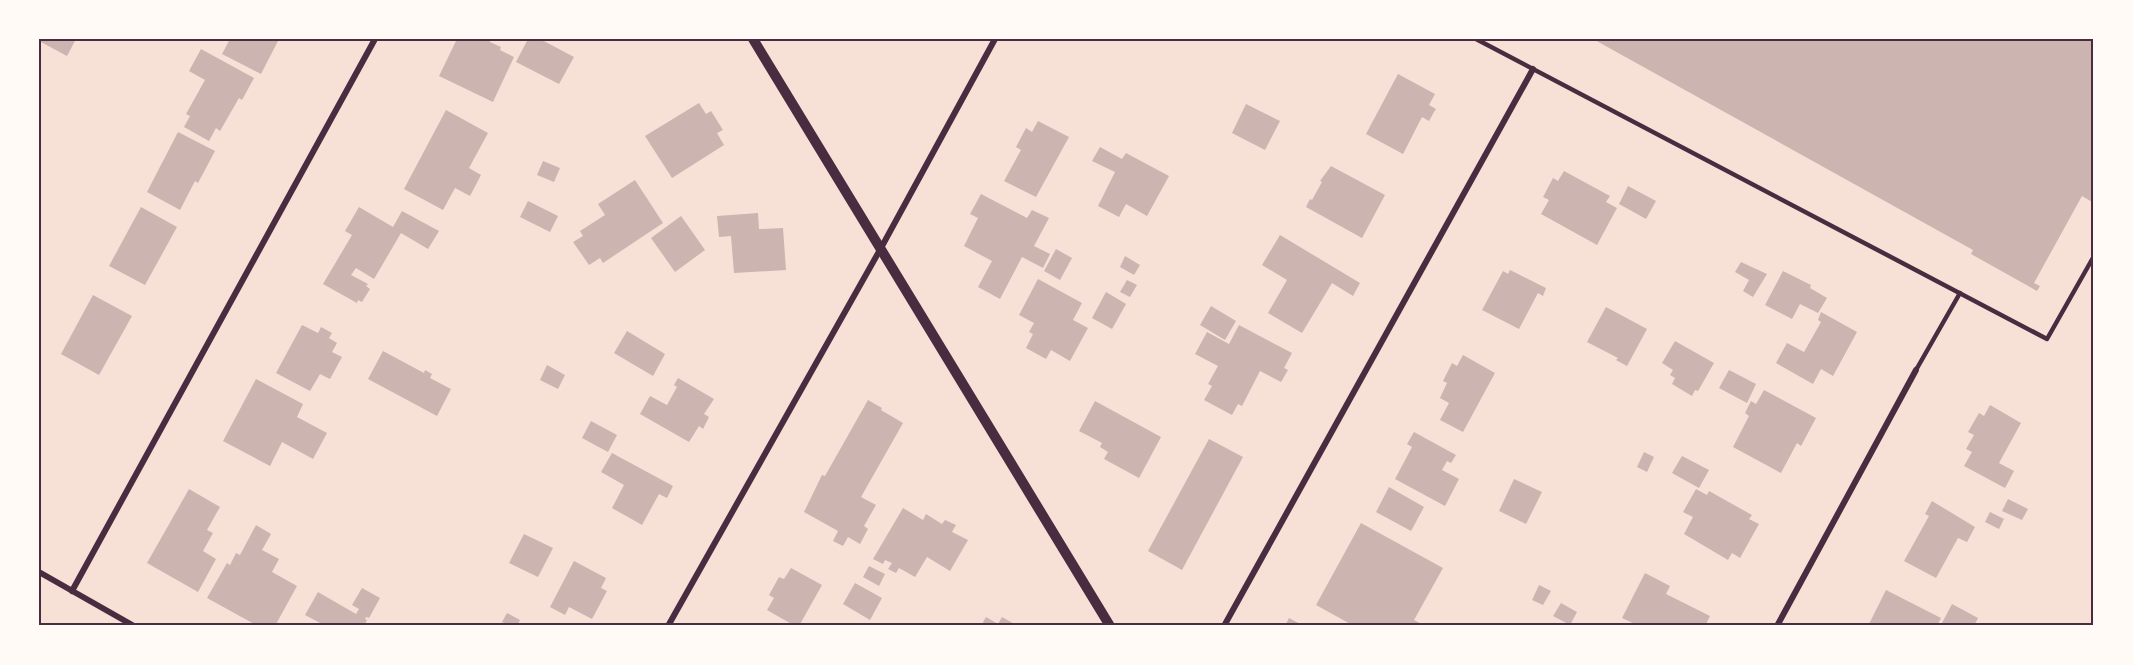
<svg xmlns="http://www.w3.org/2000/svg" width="2133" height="665" viewBox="0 0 2133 665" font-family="'Roboto Condensed',sans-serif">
<rect width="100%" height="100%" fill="#f7e1d7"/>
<g fill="#ccb4b1">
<polygon points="39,39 76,39 67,56 39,41"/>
<polygon points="230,39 279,39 261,74 222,54"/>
<polygon points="457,39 491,39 490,42 501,47 500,50 514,57 493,102 439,76"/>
<polygon points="528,39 540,39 574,57 559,84 516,62"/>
<polygon points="1593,39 2094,39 2094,203 2082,196 2034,283 2040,286 2037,291 1971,254 1973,250"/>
<polygon points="201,49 254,78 242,100 239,98 220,131 216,128 209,141 184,127 190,116 186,114 205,80 189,71"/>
<polygon points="1398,74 1435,94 1429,105 1436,109 1434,112 1429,121 1422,117 1403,154 1366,134"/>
<polygon points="699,103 706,114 711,111 723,130 717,133 724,145 672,178 645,136"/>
<polygon points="1246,104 1280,121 1265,150 1232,133"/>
<polygon points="446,110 488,133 469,168 481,175 470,196 455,188 443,210 404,189"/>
<polygon points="1038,121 1069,137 1036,197 1004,181 1021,150 1016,147 1026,128 1032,132"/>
<polygon points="178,132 215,151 198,183 195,181 180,210 147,192"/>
<polygon points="1100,147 1122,159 1126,153 1169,176 1147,216 1126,204 1119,217 1098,206 1115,172 1092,161"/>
<polygon points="543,161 560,168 554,182 537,175"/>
<polygon points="1331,166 1385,195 1362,238 1306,207 1310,199 1312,200 1322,182 1320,181"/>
<polygon points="1564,171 1610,196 1606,202 1617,208 1597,245 1541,214 1549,200 1543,197 1553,178 1558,181"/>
<polygon points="635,180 663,223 603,263 600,258 589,265 573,242 583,236 580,231 605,215 598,204"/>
<polygon points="1628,186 1656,201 1646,219 1619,204"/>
<polygon points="981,194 1027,218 1032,210 1049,218 1034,246 1050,254 1043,268 1022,257 1000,299 978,287 992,261 964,246 978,218 970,214"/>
<polygon points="528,201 558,216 550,232 520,217"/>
<polygon points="141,207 177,227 145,285 109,266"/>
<polygon points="359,207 393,227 402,211 439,231 428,249 401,233 374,279 356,268 351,275 368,284 366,286 370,289 362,302 358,300 357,303 323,284 352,235 345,231"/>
<polygon points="758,213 759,229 783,228 786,270 734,273 731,236 719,237 717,216"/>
<polygon points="681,216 705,250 675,272 651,238"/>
<polygon points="1280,235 1360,283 1353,296 1332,283 1302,333 1268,313 1287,280 1262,265"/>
<polygon points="1056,249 1072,258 1060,280 1044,271"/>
<polygon points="1125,256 1140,265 1134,275 1120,267"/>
<polygon points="1741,262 1767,274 1753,297 1743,291 1749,280 1735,272"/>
<polygon points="1510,270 1546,288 1543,296 1538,293 1519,329 1482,310 1503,271 1508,274"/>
<polygon points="1783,271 1811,285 1810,288 1827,298 1818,313 1800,304 1792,319 1765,305"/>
<polygon points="1038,279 1082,303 1073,320 1088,328 1070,361 1051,350 1046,359 1026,348 1033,334 1029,332 1034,323 1019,315"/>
<polygon points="1127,280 1137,285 1130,297 1120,292"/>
<polygon points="1106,292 1126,304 1112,329 1092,318"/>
<polygon points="93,295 132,316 99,375 61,354"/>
<polygon points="1211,306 1236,321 1225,340 1200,325"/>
<polygon points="1606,307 1647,329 1627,366 1616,360 1618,358 1587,342"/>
<polygon points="1821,312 1857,332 1833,376 1821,369 1813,384 1776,363 1787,343 1804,352 1821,322 1818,320"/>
<polygon points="302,325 318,333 321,327 332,333 329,338 337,343 332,352 342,357 330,379 320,374 310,391 276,373"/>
<polygon points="1239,325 1292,353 1284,368 1288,370 1281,382 1260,371 1242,406 1238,404 1232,415 1204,400 1212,386 1208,384 1218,366 1195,354 1207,332 1229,344"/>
<polygon points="627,331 665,354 653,376 614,353"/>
<polygon points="1675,341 1714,363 1698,391 1695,390 1692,396 1672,384 1675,378 1670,375 1673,370 1662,363"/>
<polygon points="383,351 424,373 425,370 432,374 430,378 451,389 437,416 368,379"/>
<polygon points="1463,355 1495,373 1463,432 1440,420 1449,403 1440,398 1447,383 1443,381 1452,363 1457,366"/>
<polygon points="547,365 565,375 558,389 540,380"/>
<polygon points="1729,370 1756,384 1747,403 1719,388"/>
<polygon points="678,378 714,399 704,414 709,417 703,429 699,426 689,442 640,414 650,396 667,405 677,387 674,385"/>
<polygon points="256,379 303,404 297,417 327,433 313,459 282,442 270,466 223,441"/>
<polygon points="1764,390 1816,418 1801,446 1797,443 1781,473 1733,447 1749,416 1745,413 1751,401 1756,404"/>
<polygon points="868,400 882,408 881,410 903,423 861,497 876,505 864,526 868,529 860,544 848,537 843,546 833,541 838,531 804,512 822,475 825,476"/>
<polygon points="1095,401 1161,437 1139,478 1104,459 1108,452 1100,447 1102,443 1079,431"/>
<polygon points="1990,405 2021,423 1999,463 2014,471 2005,488 1964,466 1972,452 1966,449 1974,435 1968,432 1979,413 1984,416"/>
<polygon points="591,421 617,435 608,452 582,438"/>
<polygon points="1414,432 1456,455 1451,463 1447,461 1442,470 1459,479 1445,506 1395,479 1412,447 1407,444"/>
<polygon points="1209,439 1243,457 1182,570 1148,551"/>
<polygon points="1644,452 1654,457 1647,472 1637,467"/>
<polygon points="612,453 673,486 667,498 659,494 642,525 612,508 624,485 601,472"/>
<polygon points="1682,456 1709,470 1699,488 1672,473"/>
<polygon points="1514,479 1542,492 1526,524 1499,511"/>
<polygon points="1389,487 1424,507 1411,531 1376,512"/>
<polygon points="189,489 220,507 207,530 213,533 203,551 216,559 198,592 147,563"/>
<polygon points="1696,489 1707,495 1709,491 1752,515 1749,519 1759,524 1740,558 1732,553 1728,560 1684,534 1693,517 1683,512"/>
<polygon points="2008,499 2028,509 2022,520 2002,511"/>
<polygon points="1932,501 1975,527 1967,542 1958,538 1936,578 1904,561 1929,516 1925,514"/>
<polygon points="903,508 923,520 926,514 942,524 945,520 956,525 952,532 968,540 950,571 927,557 915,577 899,568 896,573 888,569 892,563 885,560 883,564 873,559"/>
<polygon points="1990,512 2004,519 1999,529 1985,522"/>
<polygon points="1361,523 1443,568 1414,620 1425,626 1354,626 1316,605"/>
<polygon points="256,525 271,534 262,550 279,559 272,572 297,586 275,626 258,626 207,598 227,563 230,565 236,553 240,555"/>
<polygon points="524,534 553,548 538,577 509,563"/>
<polygon points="574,561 606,578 601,588 607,591 592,619 569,607 565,615 550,607"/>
<polygon points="869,566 885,574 879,586 863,577"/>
<polygon points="791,568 822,585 799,626 795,626 767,610 774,598 769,595 779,577 784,579"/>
<polygon points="1645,573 1670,586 1666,594 1710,616 1705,626 1639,626 1622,618"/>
<polygon points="855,583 882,598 870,620 843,604"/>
<polygon points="1539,585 1551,591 1543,605 1532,600"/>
<polygon points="362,588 380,598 369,618 366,617 365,619 367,620 364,626 321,626 322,624 305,615 318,592 356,614 359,609 352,605"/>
<polygon points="1886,590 1941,618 1937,626 1868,626"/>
<polygon points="1561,603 1577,612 1570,625 1553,616"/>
<polygon points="1952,604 1978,618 1974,626 1948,626 1942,623"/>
<polygon points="507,613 520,620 517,626 509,626 502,622"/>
<polygon points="986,617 998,624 1002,617 1018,626 981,626"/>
<polygon points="1289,618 1304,626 1285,626"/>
</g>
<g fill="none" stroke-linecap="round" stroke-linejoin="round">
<g stroke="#4a2c40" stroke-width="4.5">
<polyline points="1476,39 2047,339 2094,256"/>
<polyline points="1916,370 1960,293"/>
</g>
<g stroke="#4a2c40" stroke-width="6">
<polyline points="39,572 134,626"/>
<polyline points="72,591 375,39"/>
<polyline points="668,626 881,248 995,39"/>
<polyline points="1224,626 1533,69"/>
<polyline points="1777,626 1916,370"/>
</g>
<polyline stroke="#4a2c40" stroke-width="10" points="753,39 1110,626"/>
</g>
<rect width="2133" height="665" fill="none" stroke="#fffaf5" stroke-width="81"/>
<rect x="40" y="40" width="2052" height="584" fill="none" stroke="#4a2c40" stroke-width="2"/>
</svg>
